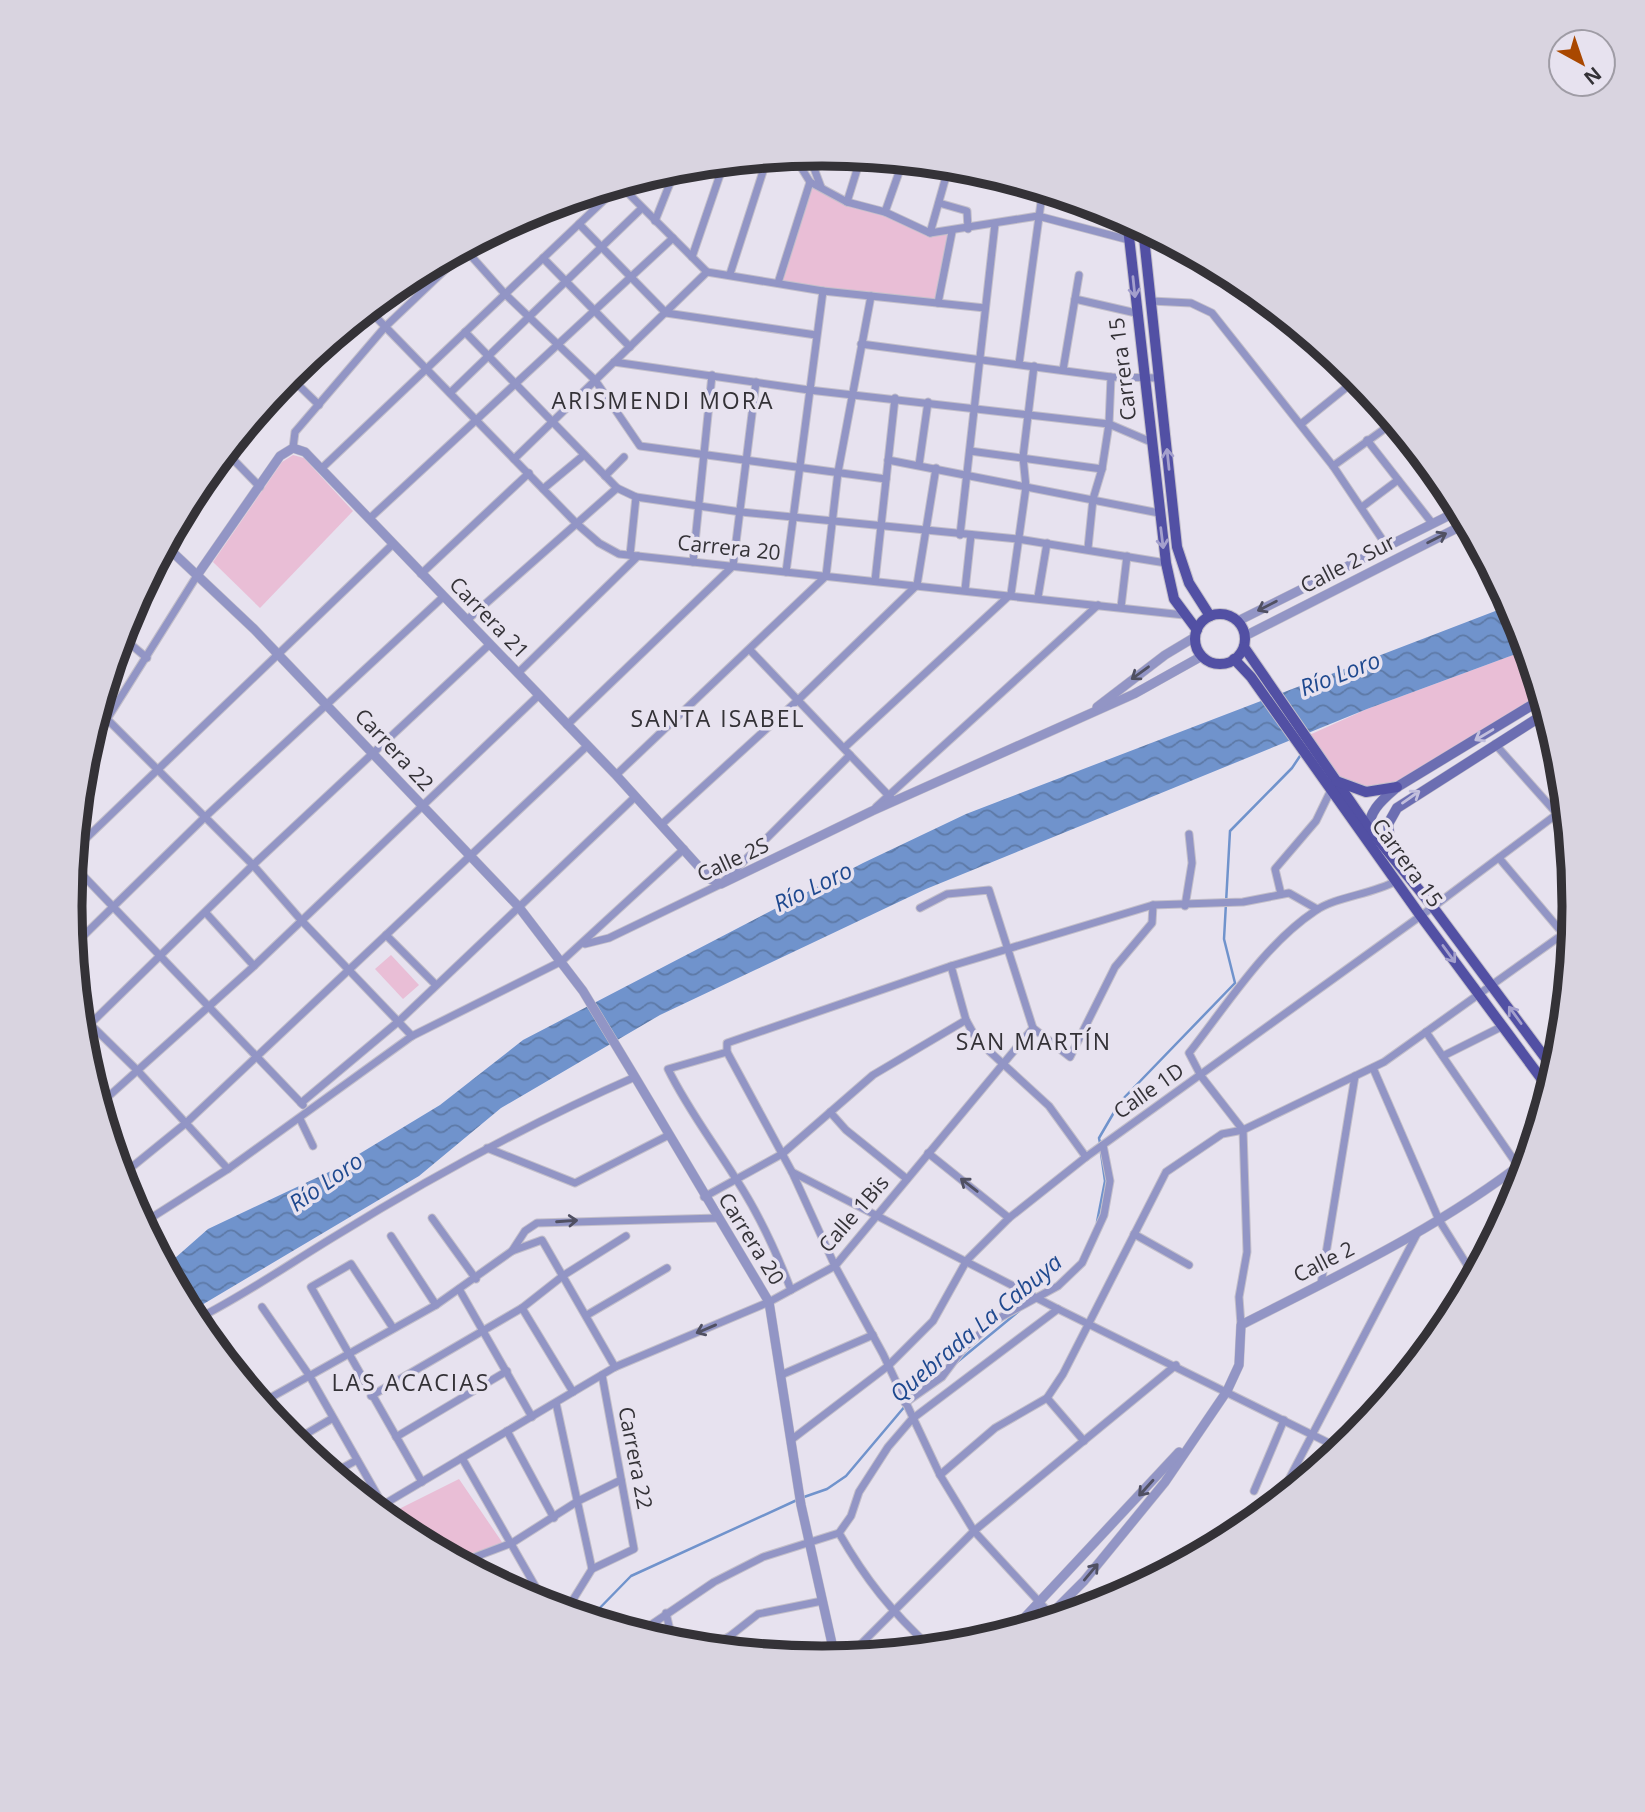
<svg xmlns="http://www.w3.org/2000/svg" width="1645" height="1812" viewBox="0 0 1645 1812" font-family="'Open Sans',sans-serif">
<defs>
<pattern id="water-waves" width="16" height="10" patternUnits="userSpaceOnUse" patternTransform="scale(1.75)"><rect width="16" height="10" fill="#7093cc"/><path d="M0 5q4-4 8 0t8 0" fill="none" stroke="#5d79a6"/></pattern>
</defs>
<rect width="100%" height="100%" fill="#e7e2ef"/>
<g fill="#e9bed6">
<polygon points="810,182 847,202 885,212 930,233 952,232 938,303 778,283"/>
<polygon points="293,455 304,458 353,511 260,608 213,562 282,462"/>
<polygon points="1527,650 1542,699 1397,787 1379,791 1345,786 1307,736 1367,709"/>
<polygon points="391,955 419,985 403,999 375,969"/>
<polygon points="459,1479 504,1545 460,1556 463,1563 404,1531 385,1516"/>
</g>
<polygon fill="url(#water-waves)" points="1511,605 1527,650 1367,709 926,889 660,1015 501,1108 419,1176 190,1312 166,1266 208,1229 331,1171 440,1105 523,1040 863,863 966,814"/>
<g fill="none" stroke-linecap="round" stroke-linejoin="round">
<g stroke="#7093cc" stroke-width="2.5">
<polyline points="1100,1143 1099,1138 1120,1102 1235,983 1224,939 1230,831 1292,768 1302,753"/>
<polyline points="1097,1222 1105,1181 1101,1153"/>
<polyline points="956,1363 1019,1311"/>
<polyline points="804,1497 827,1489 846,1476 906,1405"/>
<polyline points="590,1618 631,1576 797,1500"/>
</g>
<g stroke="#c3bfca" stroke-width="9">
<g id="minor">
<polyline points="809,155 821,187"/>
<polyline points="794,156 810,182 847,202 885,212 930,233 1038,216 1129,240"/>
<polyline points="963,167 1082,209"/>
<polyline points="847,202 861,157"/>
<polyline points="939,203 967,211 968,229"/>
<polyline points="885,212 903,161"/>
<polyline points="655,221 676,168"/>
<polyline points="579,224 666,313 816,335"/>
<polyline points="930,233 949,166"/>
<polyline points="464,248 505,294 595,380 640,446 886,479"/>
<polyline points="692,257 724,163"/>
<polyline points="543,258 630,347"/>
<polyline points="730,274 767,159"/>
<polyline points="778,283 810,182"/>
<polyline points="1075,299 1136,313"/>
<polyline points="1151,301 1191,303 1212,313 1333,466 1386,545"/>
<polyline points="938,303 952,232"/>
<polyline points="369,310 577,524 599,543 619,554 1184,615"/>
<polyline points="465,332 617,488 636,497 741,512 1018,539 1166,563"/>
<polyline points="861,344 1111,377 1160,378"/>
<polyline points="614,362 809,390 1109,424 1151,442"/>
<polyline points="1019,364 1042,195"/>
<polyline points="1063,370 1079,275"/>
<polyline points="289,376 319,405"/>
<polyline points="450,393 642,208"/>
<polyline points="1301,424 1358,378"/>
<polyline points="1367,440 1432,523"/>
<polyline points="293,448 295,432 385,327 466,250"/>
<polyline points="970,451 1102,469"/>
<polyline points="226,452 260,487"/>
<polyline points="514,459 707,272"/>
<polyline points="888,460 1159,513"/>
<polyline points="919,465 928,402"/>
<polyline points="1333,466 1394,422"/>
<polyline points="322,468 620,185 707,272 823,291 985,308"/>
<polyline points="605,476 624,457"/>
<polyline points="543,489 584,455"/>
<polyline points="1362,507 1398,480"/>
<polyline points="369,519 673,238"/>
<polyline points="960,535 995,224"/>
<polyline points="1088,548 1093,499 1102,469 1109,424 1111,377"/>
<polyline points="630,555 636,497"/>
<polyline points="693,562 712,375"/>
<polyline points="786,572 823,291"/>
<polyline points="421,574 529,473"/>
<polyline points="875,581 895,398"/>
<polyline points="965,590 971,535"/>
<polyline points="1038,597 1047,543"/>
<polyline points="1121,607 1127,556"/>
<polyline points="467,620 617,488"/>
<polyline points="122,637 147,658"/>
<polyline points="750,650 891,798"/>
<polyline points="518,673 638,556"/>
<polyline points="99,711 253,865 301,920 412,1036"/>
<polyline points="567,725 733,566 756,382"/>
<polyline points="91,739 107,719 198,574"/>
<polyline points="1495,744 1567,825"/>
<polyline points="844,748 1011,594 1026,487 1023,457 1034,366"/>
<polyline points="616,775 826,576 838,472 871,296"/>
<polyline points="876,807 1098,605"/>
<polyline points="662,824 798,700 917,585 936,468"/>
<polyline points="76,848 393,544"/>
<polyline points="1499,858 1571,943"/>
<polyline points="74,866 303,1105"/>
<polyline points="1281,894 1275,869 1316,821 1331,790"/>
<polyline points="1185,906 1192,863 1189,834"/>
<polyline points="920,908 947,894 989,890 1033,1028"/>
<polyline points="206,913 254,966"/>
<polyline points="386,935 436,985"/>
<polyline points="585,944 609,938 721,884 850,755"/>
<polyline points="74,945 205,817 443,597"/>
<polyline points="951,966 966,1020 977,1040 1049,1106 1086,1157"/>
<polyline points="91,1025 138,1071 228,1169"/>
<polyline points="1033,1028 1070,1057 1115,967 1152,923 1153,905"/>
<polyline points="82,1032 253,865 490,644"/>
<polyline points="1426,1032 1518,1166"/>
<path d="M 727,1052 L 668,1069 C 687,1108 713,1142 736,1179 C 759,1214 776,1251 791,1290"/>
<polyline points="1443,1056 1503,1026"/>
<polyline points="1373,1068 1439,1220 1474,1276"/>
<polyline points="301,1103 399,1021 635,797"/>
<polyline points="100,1104 254,966 539,695"/>
<polyline points="830,1112 846,1130 907,1179"/>
<polyline points="300,1119 313,1146"/>
<polyline points="487,1148 575,1183 669,1135"/>
<polyline points="928,1153 1009,1218"/>
<polyline points="792,1172 1058,1309 1341,1449"/>
<polyline points="122,1175 186,1123 587,746"/>
<polyline points="126,1188 152,1218"/>
<polyline points="704,1197 782,1154 873,1075 966,1020"/>
<polyline points="432,1218 476,1279"/>
<polyline points="143,1223 228,1169 412,1036 562,961 684,849"/>
<polyline points="1134,1234 1189,1265"/>
<polyline points="391,1236 436,1305"/>
<polyline points="512,1251 525,1231 537,1223 719,1218"/>
<polyline points="1321,1284 1355,1076"/>
<polyline points="459,1289 532,1417"/>
<polyline points="262,1307 309,1375 383,1505"/>
<polyline points="522,1308 573,1392"/>
<polyline points="587,1315 667,1268"/>
<path d="M 195,1320 C 245,1295 289,1264 337,1235 C 433,1176 532,1122 635,1077"/>
<path d="M 1241,1325 L 1239,1297 L 1247,1252 L 1243,1130 L 1201,1076 L 1189,1053 C 1227,1005 1264,945 1315,911 C 1337,896 1371,895 1396,881"/>
<polyline points="393,1328 351,1264 311,1287 422,1482"/>
<polyline points="781,1375 873,1335"/>
<polyline points="371,1396 522,1308 564,1275 626,1236"/>
<polyline points="1047,1398 1084,1441"/>
<polyline points="261,1403 436,1305 512,1251 542,1240 615,1367"/>
<polyline points="556,1403 592,1569"/>
<polyline points="905,1403 942,1377 963,1349 994,1321 1058,1286 1082,1263 1104,1215 1110,1181 1103,1145"/>
<polyline points="507,1431 554,1518"/>
<polyline points="396,1437 507,1371"/>
<polyline points="791,1440 888,1366 933,1321 967,1260 1009,1218 1086,1157 1433,907 1565,808"/>
<polyline points="294,1441 333,1418"/>
<polyline points="462,1458 546,1605"/>
<polyline points="333,1473 357,1460"/>
<polyline points="940,1475 995,1428 1047,1398 1063,1374 1166,1172 1222,1134 1243,1130 1384,1062 1573,927"/>
<polyline points="1254,1491 1284,1420"/>
<polyline points="1277,1502 1418,1232"/>
<polyline points="376,1509 615,1367 769,1302 835,1266 1033,1028"/>
<path d="M 839,1533 C 866,1580 891,1611 931,1648"/>
<polyline points="429,1545 467,1560"/>
<polyline points="467,1560 512,1543 578,1501 621,1480"/>
<polyline points="1168,1571 1176,1557"/>
<polyline points="566,1611 592,1569 634,1549 602,1375"/>
<polyline points="666,1613 673,1643"/>
<polyline points="1054,1618 974,1531 940,1475 883,1354 835,1266 792,1172 727,1052 727,1043 951,966 1153,905 1243,902 1289,893 1317,909"/>
<polyline points="639,1633 714,1582 763,1557 839,1533 851,1516 859,1492 888,1447 912,1419 1058,1309"/>
<polyline points="710,1647 730,1636 758,1614 822,1601"/>
<polyline points="838,1657 852,1653 974,1531 1176,1365"/>
</g>
</g>
<g stroke="#c3bfca" stroke-width="10">
<g id="tertiary">
<polyline points="166,546 254,629 518,906 583,991 635,1077 769,1302 801,1505 835,1657"/>
<polyline points="198,574 280,456 293,448 305,452 616,775 710,879 721,884 872,811 1134,694 1202,656"/>
<polyline points="1238,621 1460,510"/>
<polyline points="1245,636 1467,523"/>
<polyline points="1097,707 1165,655 1195,637"/>
<path d="M 1044,1621 L 1084,1581 L 1165,1482 L 1227,1391 L 1239,1365 L 1241,1325 C 1339,1275 1441,1227 1529,1158"/>
<polyline points="1012,1631 1179,1452"/>
</g>
</g>
<g stroke="#c3bfca" stroke-width="11">
<g id="secondary">
<path d="M 1369,833 C 1367,812 1382,800 1397,787 L 1542,699"/>
<polyline points="1392,855 1388,824 1397,808 1546,713"/>
</g>
</g>
<g stroke="#c3bfca" stroke-width="12">
<g id="primary">
<polyline points="1127,219 1166,563 1174,599 1197,630"/>
<polyline points="1143,228 1177,547 1189,583 1210,616"/>
<circle cx="1220" cy="639" r="25"/>
<polyline points="1244,647 1368,827 1433,907 1555,1071"/>
<polyline points="1234,659 1251,677 1420,915 1549,1089"/>
<polyline points="1336,781 1366,792 1397,787"/>
</g>
</g>
<use href="#minor" stroke="#9295c5" stroke-width="7"/>
<use href="#tertiary" stroke="#9295c5" stroke-width="9"/>
<use href="#secondary" stroke="#6c6eb2" stroke-width="10"/>
<use href="#primary" stroke="#5250a4" stroke-width="10"/>
</g>
<defs><path id="oneway-shaft" d="M-6 0H5M1.5-3L5.5 0L1.5 3" fill="none" stroke-width="1.6" stroke-linecap="round" stroke-linejoin="round" transform="scale(1.75)"/></defs>
<g stroke="#a4a0cd">
<use href="#oneway-shaft" transform="translate(1134 287) rotate(84)"/>
<use href="#oneway-shaft" transform="translate(1168 459) rotate(-96)"/>
<use href="#oneway-shaft" transform="translate(1162 538) rotate(83)"/>
<use href="#oneway-shaft" transform="translate(1449 954) rotate(54)"/>
<use href="#oneway-shaft" transform="translate(1515 1015) rotate(-126)"/>
</g>
<g stroke="#505062">
<use href="#oneway-shaft" transform="translate(1437 538) rotate(-27)"/>
<use href="#oneway-shaft" transform="translate(1267 606) rotate(153)"/>
<use href="#oneway-shaft" transform="translate(1140 673) rotate(144)"/>
<use href="#oneway-shaft" transform="translate(969 1185) rotate(-142)"/>
<use href="#oneway-shaft" transform="translate(567 1221) rotate(-4)"/>
<use href="#oneway-shaft" transform="translate(706 1329) rotate(157)"/>
<use href="#oneway-shaft" transform="translate(1146 1488) rotate(132)"/>
<use href="#oneway-shaft" transform="translate(1091 1572) rotate(-50)"/>
</g>
<g stroke="#c2bfdd">
<use href="#oneway-shaft" transform="translate(1484 735) rotate(149)"/>
<use href="#oneway-shaft" transform="translate(1411 797) rotate(-35)"/>
</g>
<g text-anchor="middle" stroke-width="7" stroke-linejoin="round" paint-order="stroke">
<g font-size="21" fill="#343237" stroke="#e7e2ef">
<text transform="translate(1123 369) rotate(-97)" y="7">Carrera 15</text>
<text transform="translate(729 548) rotate(6)" y="7">Carrera 20</text>
<text transform="translate(1348 564) rotate(-27)" y="7">Calle 2 Sur</text>
<text transform="translate(489 618) rotate(46)" y="7">Carrera 21</text>
<text transform="translate(394 750) rotate(47)" y="7">Carrera 22</text>
<text transform="translate(733 860) rotate(-25)" y="7">Calle 2S</text>
<text transform="translate(1407 863) rotate(54)" y="7">Carrera 15</text>
<text transform="translate(1149 1091) rotate(-35)" y="7">Calle 1D</text>
<text transform="translate(854 1214) rotate(-49)" y="7">Calle 1Bis</text>
<text transform="translate(751 1239) rotate(58)" y="7">Carrera 20</text>
<text transform="translate(1324 1262) rotate(-27)" y="7">Calle 2</text>
<text transform="translate(635 1458) rotate(79)" y="7">Carrera 22</text>
</g>
<g font-size="23" letter-spacing="2" fill="#343237" stroke="#e7e2ef">
<text x="663" y="409">ARISMENDI MORA</text>
<text x="718" y="727">SANTA ISABEL</text>
<text x="1034" y="1050">SAN MARTÍN</text>
<text x="411" y="1391">LAS ACACIAS</text>
</g>
<g font-size="23" font-style="italic" fill="#1f498f" stroke="#e7e2ef">
<text transform="translate(1340 674) rotate(-21)" y="8">Río Loro</text>
<text transform="translate(813 887) rotate(-26)" y="8">Río Loro</text>
<text transform="translate(326 1182) rotate(-35)" y="8">Río Loro</text>
<text transform="translate(976 1328) rotate(-40)" y="8">Quebrada La Cabuya</text>
</g>
</g>
<path d="M0 0H1645V1812H0ZM82 906a740 740 0 1 1 1480 0a740 740 0 1 1-1480 0Z" fill="#d9d4e0" fill-rule="evenodd"/>
<path fill="none" stroke="#343237" stroke-width="9" d="M82 906a740 740 0 1 1 1480 0a740 740 0 1 1-1480 0Z"/>
<g transform="translate(1582 63) rotate(140)"><circle r="33" fill="#e7e2ef" stroke="#9f9ca5" stroke-width="2"/>
<path d="M0-5L12 26L0 18L-12 26Z" fill="#a94800"/>
<text y="-10" font-size="19" font-weight="bold" text-anchor="middle" fill="#343237">N</text>
</g>
</svg>
